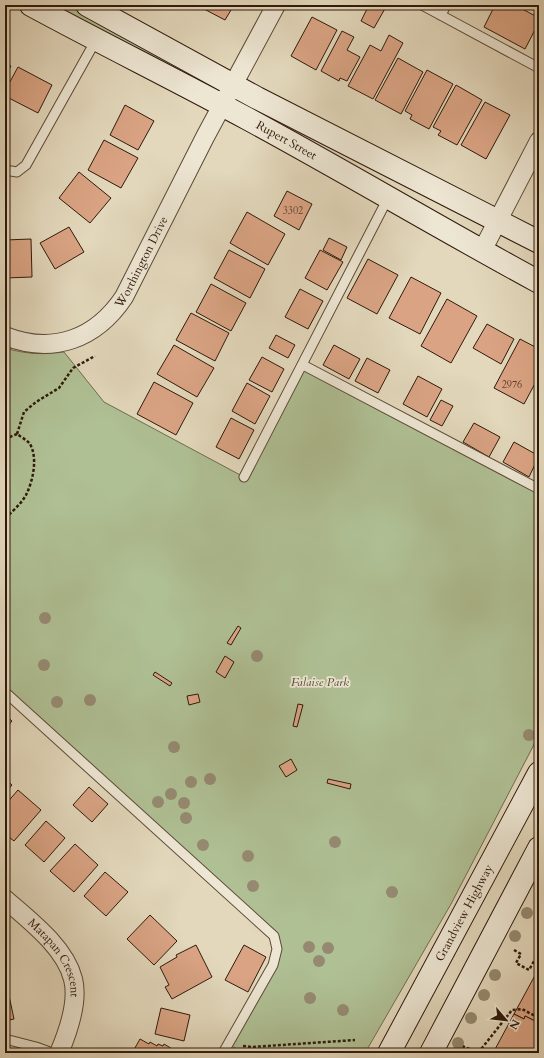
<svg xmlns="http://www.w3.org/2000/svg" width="544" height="1058" viewBox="0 0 544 1058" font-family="Cardo,serif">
<rect width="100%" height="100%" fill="#e3d8bc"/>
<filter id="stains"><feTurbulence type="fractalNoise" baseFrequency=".005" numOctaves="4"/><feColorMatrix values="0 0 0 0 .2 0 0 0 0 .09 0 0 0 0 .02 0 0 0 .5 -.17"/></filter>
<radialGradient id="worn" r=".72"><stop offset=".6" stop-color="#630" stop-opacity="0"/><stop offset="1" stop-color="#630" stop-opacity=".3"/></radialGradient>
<g fill="#afc094" stroke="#6f6c50">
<polygon points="46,5 72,5 199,74 203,80 200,85"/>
<path d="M 5,348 C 25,354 43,355 64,352 L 104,402 L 244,477 L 303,365 L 539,489 L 539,735 L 451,904 L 365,1053 L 244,1053 L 228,1044 L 273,965 L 274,936 L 5,692 Z"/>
</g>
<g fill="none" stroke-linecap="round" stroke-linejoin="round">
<polyline stroke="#6d7971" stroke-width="6" points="5,469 5,471"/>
</g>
<g fill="#daa484" stroke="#2f190b">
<polygon points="205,5 234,5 225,20 204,9"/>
<polygon points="369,5 387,5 374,28 361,21"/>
<polygon points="495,5 515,5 539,18 539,22 525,49 484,27"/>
<polygon points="526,5 539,5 539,12"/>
<polygon points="312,17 337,30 316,70 291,56"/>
<polygon points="342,31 354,37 347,50 360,57 347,81 340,78 339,81 321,71"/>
<polygon points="389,35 403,43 373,99 348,86 370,45 381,51"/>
<polygon points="398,58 423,72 401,114 375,100"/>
<polygon points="5,63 11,66 5,77"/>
<polygon points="18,67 52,85 38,113 5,96 5,91"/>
<polygon points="427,70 453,84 429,129 410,119 412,115 405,111"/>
<polygon points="456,85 482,100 457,145 438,135 441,131 433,127"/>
<polygon points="485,102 510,115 486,159 461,145"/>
<polygon points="125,105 154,121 138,150 110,135"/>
<polygon points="104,140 138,158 121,188 88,170"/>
<polygon points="79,172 111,198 90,223 59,198"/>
<polygon points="287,191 312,204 299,230 274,216"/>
<polygon points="247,212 285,234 268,265 230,243"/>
<polygon points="69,227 84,252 55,269 40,243"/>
<polygon points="329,238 347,247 341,260 323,250"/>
<polygon points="31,239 32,277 5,278 5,240"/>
<polygon points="229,250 265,269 250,298 214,278"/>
<polygon points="320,250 343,262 327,290 305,278"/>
<polygon points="368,259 398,275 377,314 347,298"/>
<polygon points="411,277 441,293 420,334 389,318"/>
<polygon points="211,284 246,303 231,331 196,312"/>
<polygon points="300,289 323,301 308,329 285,317"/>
<polygon points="447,299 477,316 451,363 421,346"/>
<polygon points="191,313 229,333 215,361 176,340"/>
<polygon points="487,324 514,339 501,364 473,348"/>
<polygon points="276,335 295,345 288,358 269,348"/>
<polygon points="520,339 539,349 539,376 524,404 494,388"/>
<polygon points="174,345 214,368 197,397 157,374"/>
<polygon points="334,345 360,359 349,379 323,365"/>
<polygon points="262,357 284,369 272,392 249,380"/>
<polygon points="367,358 390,370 378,393 355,381"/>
<polygon points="418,376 442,389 427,417 403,404"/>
<polygon points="154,382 193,403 176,435 137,414"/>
<polygon points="247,383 270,396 255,424 232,411"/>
<polygon points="441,400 453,406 442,426 430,420"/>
<polygon points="231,418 254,430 239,459 216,447"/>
<polygon points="474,423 500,437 489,457 463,442"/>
<polygon points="514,442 539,456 529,477 503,462"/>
<polygon points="238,626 241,628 231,645 227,643"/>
<polygon points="225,656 234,662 225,678 216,672"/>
<polygon points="155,672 172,683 170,686 153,675"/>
<polygon points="198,694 200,702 189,705 187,696"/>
<polygon points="298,704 303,705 297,727 293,726"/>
<polygon points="5,715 12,721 5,729"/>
<polygon points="291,759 297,770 286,777 279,766"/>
<polygon points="5,779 12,785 5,793"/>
<polygon points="328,779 351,784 350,789 327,783"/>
<polygon points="89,787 108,804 92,822 73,805"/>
<polygon points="18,790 41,810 14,841 5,834 5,805"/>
<polygon points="46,821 65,838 44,862 25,845"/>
<polygon points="75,844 98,865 74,892 50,871"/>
<polygon points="105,872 128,892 106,916 84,896"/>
<polygon points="150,915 177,941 154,965 127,939"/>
<polygon points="196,945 212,977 172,999 165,987 169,985 160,967 177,957 176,955"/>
<polygon points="244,945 266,957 248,992 225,980"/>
<polygon points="539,968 539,1023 525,1016 524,1019 514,1014"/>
<polygon points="5,977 14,1019 5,1021"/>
<polygon points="161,1008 190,1015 184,1041 155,1034"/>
<polygon points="514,1014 524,1019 525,1016 539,1023 539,1053 493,1053"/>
<polygon points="140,1039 149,1044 150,1042 157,1046 158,1044 163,1046 164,1044 174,1050 173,1053 132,1053"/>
</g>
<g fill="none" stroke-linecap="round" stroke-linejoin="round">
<g stroke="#5c4937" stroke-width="11">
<g id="lane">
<polyline points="422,5 539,68"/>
<polyline points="441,15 446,5"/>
<polyline points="5,170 17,172 26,165 96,40"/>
<polyline points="303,365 539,489"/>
<polyline points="244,477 388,198"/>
<polyline points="5,692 274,936 277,949 273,965 223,1053"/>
<polyline points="5,1039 36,1047 52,1053"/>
</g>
</g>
<g stroke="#5c4937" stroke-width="20">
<g id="street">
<polyline points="482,251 539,141"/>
<path id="s1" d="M 5,336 C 53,355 96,339 124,297 L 205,137 L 276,5"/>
<path id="s2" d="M 5,899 C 29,920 65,947 73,979 C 79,1002 68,1032 59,1053"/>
</g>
</g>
<g stroke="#2f190b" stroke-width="24">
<g id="secondary">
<path id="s3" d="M 31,5 C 103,44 176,80 248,119 C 346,172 441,229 539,282"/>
<polyline points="87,5 257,98 539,242"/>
<path id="s4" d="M 389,1053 L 539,773"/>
<polyline points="431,1053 539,848"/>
</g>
</g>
<g stroke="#2f190b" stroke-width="2.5" stroke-dasharray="3 2" stroke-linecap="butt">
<polyline points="17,434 24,412 36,402 59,388 73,368 95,356"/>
<path d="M 5,439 L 17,434 C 21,437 27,440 30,444 C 38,458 33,481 26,495 C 21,504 12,512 5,518"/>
<polyline points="514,950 521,954 516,963 529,970 538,954 539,954"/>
<polyline points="243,1046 252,1047 355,1040"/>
<path d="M 462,1046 C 470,1049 474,1052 482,1048 L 512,1010 L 522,1009 L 539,1018"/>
</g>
<use href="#lane" stroke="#ede6d3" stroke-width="9"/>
<use href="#street" stroke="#ede6d3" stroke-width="18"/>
<use href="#secondary" stroke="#ede6d3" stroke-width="22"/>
</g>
<g fill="#958a71">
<circle cx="45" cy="618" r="6"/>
<circle cx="257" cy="656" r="6"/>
<circle cx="44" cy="665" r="6"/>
<circle cx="90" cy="700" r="6"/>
<circle cx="57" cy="702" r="6"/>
<circle cx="529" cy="735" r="6"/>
<circle cx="174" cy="747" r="6"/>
<circle cx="210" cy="779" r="6"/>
<circle cx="191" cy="782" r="6"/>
<circle cx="171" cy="794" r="6"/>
<circle cx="158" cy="802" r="6"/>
<circle cx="184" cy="803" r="6"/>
<circle cx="186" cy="818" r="6"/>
<circle cx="335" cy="842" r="6"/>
<circle cx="203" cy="845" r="6"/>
<circle cx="248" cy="856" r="6"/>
<circle cx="253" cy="886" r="6"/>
<circle cx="392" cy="892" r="6"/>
<circle cx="527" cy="913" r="6"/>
<circle cx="515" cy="936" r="6"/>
<circle cx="309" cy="947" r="6"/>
<circle cx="328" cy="948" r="6"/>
<circle cx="319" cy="961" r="6"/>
<circle cx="495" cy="975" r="6"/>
<circle cx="484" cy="995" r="6"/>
<circle cx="310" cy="998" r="6"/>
<circle cx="343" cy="1010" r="6"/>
<circle cx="471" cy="1018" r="6"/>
<circle cx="458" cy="1043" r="6"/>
</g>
<g text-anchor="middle" stroke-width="3.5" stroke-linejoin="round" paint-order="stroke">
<g font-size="10" fill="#5a3c29">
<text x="293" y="214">3302</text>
<text x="512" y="388">2976</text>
</g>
<g font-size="12" fill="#2f190b" stroke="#ede6d3">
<text dy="4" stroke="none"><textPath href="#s3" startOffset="289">Rupert Street</textPath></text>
<text dy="4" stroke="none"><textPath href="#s1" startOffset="176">Worthington Drive</textPath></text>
<text dy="4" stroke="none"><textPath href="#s4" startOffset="159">Grandview Highway</textPath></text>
<text dy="4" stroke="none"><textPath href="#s2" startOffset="79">Matapan Crescent</textPath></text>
</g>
<g font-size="12" font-style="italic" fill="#554b34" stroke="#ede6d3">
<text x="320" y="686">Falaise Park</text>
</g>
</g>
<rect width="544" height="1058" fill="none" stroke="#e3d8bc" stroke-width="20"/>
<rect x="6" y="6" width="532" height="1046" fill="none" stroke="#2f190b" stroke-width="2"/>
<rect x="10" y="10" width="524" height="1038" fill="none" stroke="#2f190b"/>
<g transform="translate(506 1020) rotate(118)" stroke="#ede6d3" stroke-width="3" paint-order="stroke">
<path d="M0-3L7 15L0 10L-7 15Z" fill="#2f190b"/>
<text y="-6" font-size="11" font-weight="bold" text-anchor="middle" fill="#2f190b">N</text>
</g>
<rect width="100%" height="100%" filter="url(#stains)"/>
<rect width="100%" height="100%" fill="url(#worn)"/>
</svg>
